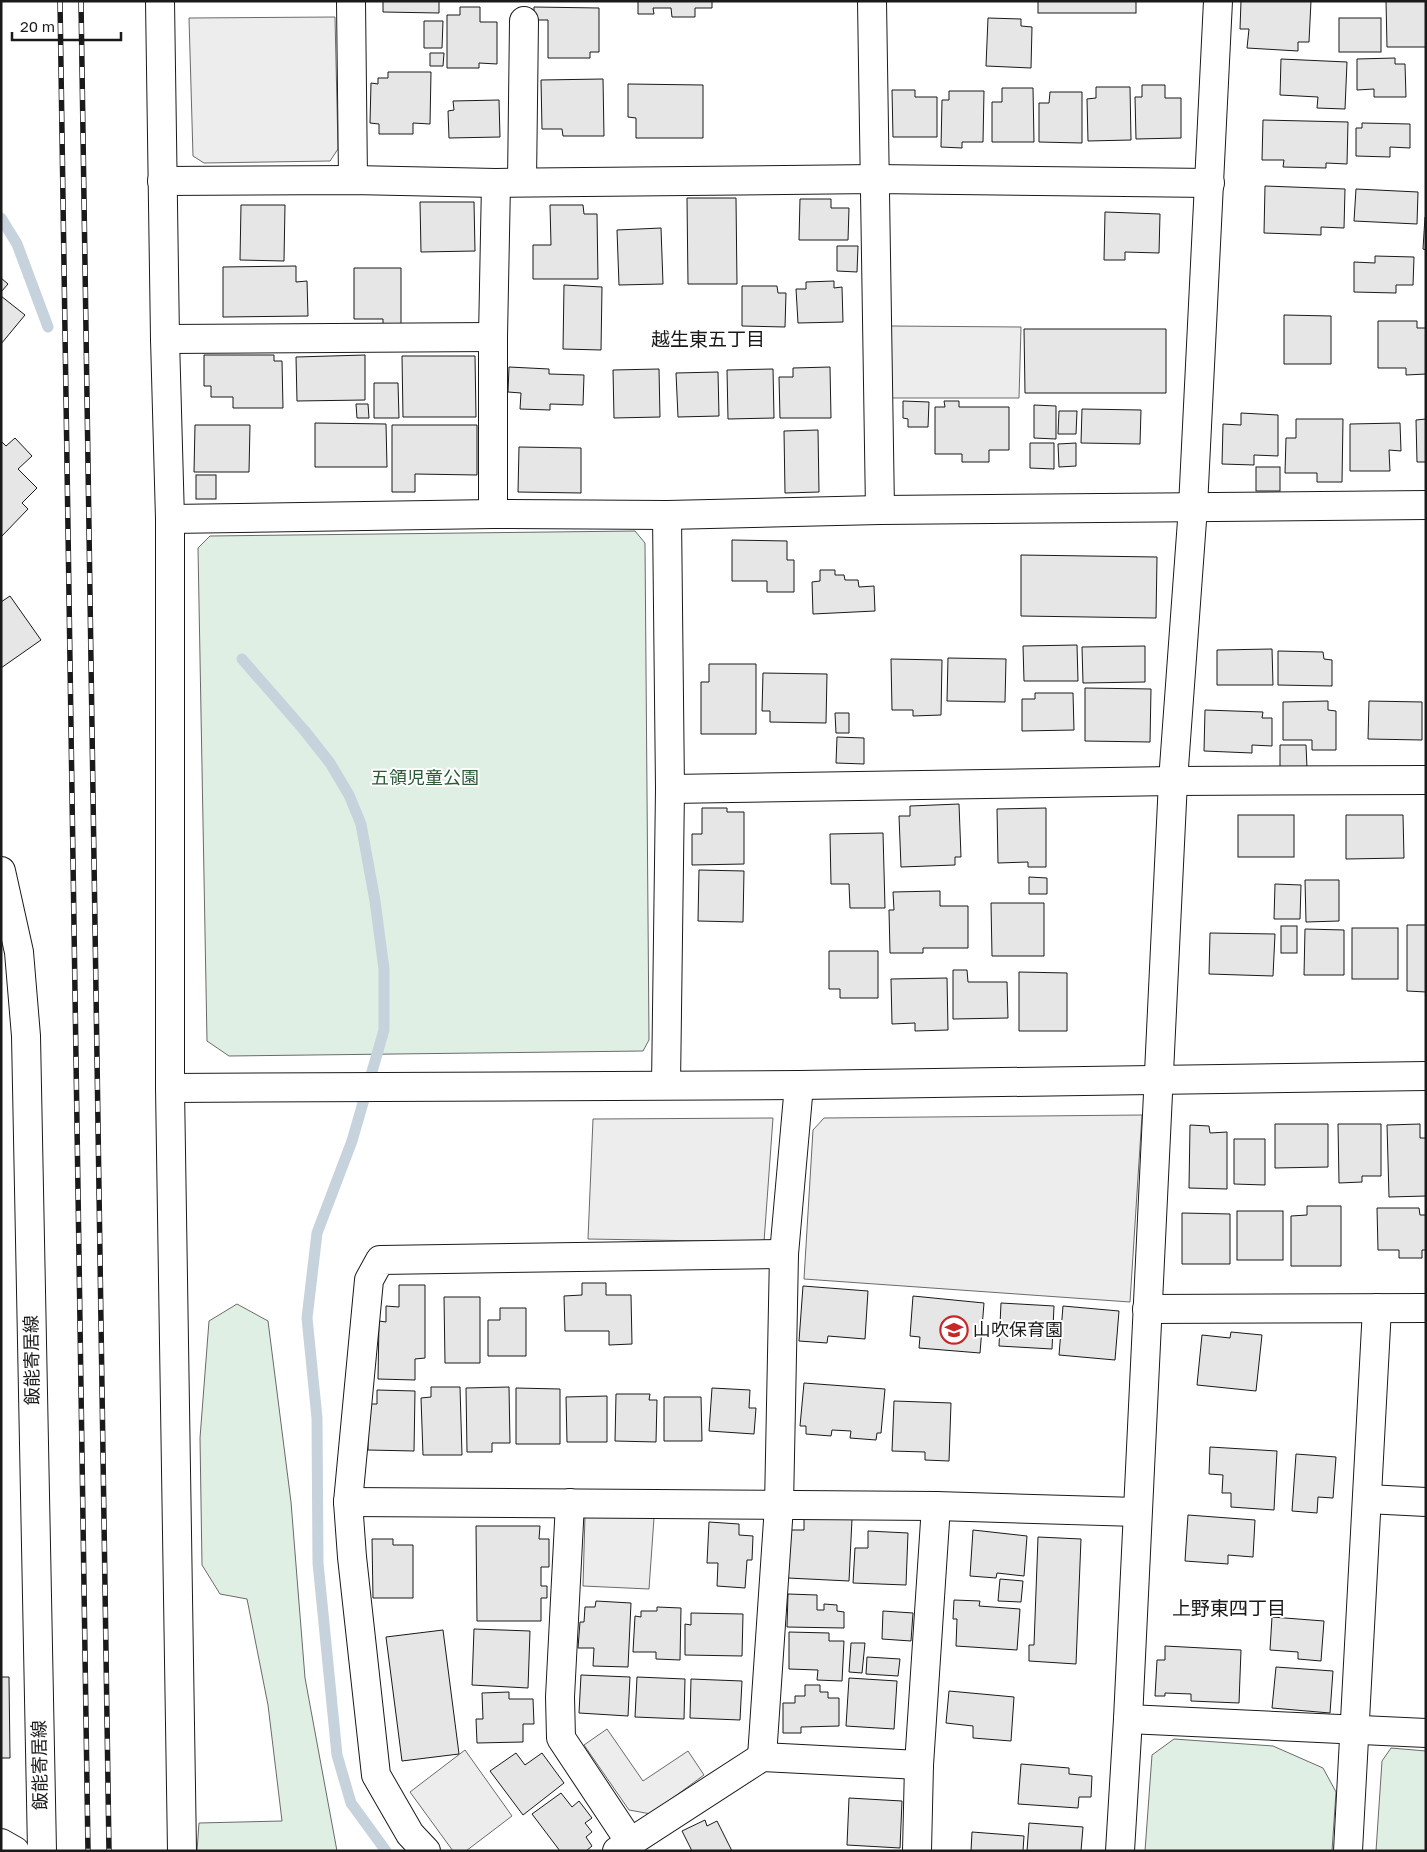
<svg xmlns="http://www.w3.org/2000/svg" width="1427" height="1852" viewBox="0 0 1427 1852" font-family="'Golos Text','Noto Sans JP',sans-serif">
<rect width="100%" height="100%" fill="#fff"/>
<g fill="#e0efe3" stroke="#6a6a6a">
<polygon points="635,531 645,543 649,1040 643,1051 229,1056 207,1041 198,548 210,536"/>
<polygon points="237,1304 268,1321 291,1502 305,1678 337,1851 197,1851 199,1823 282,1821 268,1705 247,1599 220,1594 202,1565 200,1438 209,1321"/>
<polygon points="1174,1739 1273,1746 1323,1768 1336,1792 1332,1851 1145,1851 1152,1755"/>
<polygon points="1391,1748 1426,1751 1426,1851 1376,1851 1382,1761"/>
</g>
<g fill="#ededed" stroke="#6a6a6a">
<polygon points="335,17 338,149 330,161 204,163 193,156 189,18"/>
<polygon points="891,326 1021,327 1019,398 891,398"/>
<polygon points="1142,1115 1130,1302 804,1279 813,1130 824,1118"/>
<polygon points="773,1118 764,1242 588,1239 593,1119"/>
<polygon points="585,1515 654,1518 649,1589 583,1586"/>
<polygon points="607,1729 643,1781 688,1751 704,1775 651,1814 629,1810 584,1745"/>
<polygon points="465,1750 512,1816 466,1851 453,1851 410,1792"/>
</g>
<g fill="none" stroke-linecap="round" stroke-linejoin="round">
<g stroke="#c6d2dc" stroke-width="11">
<polyline points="1,218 17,244 48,327"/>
<polyline points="242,659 304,730 330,763 349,795 361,824 375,901 384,969 384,1030 352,1141 317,1233 307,1318 317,1418 318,1563 337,1755 351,1803 386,1851"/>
</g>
</g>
<g fill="#e6e6e6" stroke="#1a1a1a">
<polygon points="383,1 439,1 439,13 383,12"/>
<polygon points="638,1 712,1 712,8 695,8 695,17 672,17 671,8 653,8 654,14 638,14"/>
<rect x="1038" y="1" width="98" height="12"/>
<polygon points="1241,1 1311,1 1309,42 1298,42 1298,51 1247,48 1249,29 1240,29"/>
<polygon points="1386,1 1426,1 1426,47 1387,47"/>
<polygon points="460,7 480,7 480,22 497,22 497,64 479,63 479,68 447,68 447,15 460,15"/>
<polygon points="534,7 599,8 599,52 590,52 590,58 548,58 548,20 534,20"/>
<polygon points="988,18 1021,19 1021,26 1032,27 1031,68 986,66"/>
<rect x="1339" y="18" width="42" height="34"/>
<polygon points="424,21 443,21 442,48 424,48"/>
<polygon points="430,53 444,53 443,66 430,66"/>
<polygon points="1395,58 1395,64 1405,64 1406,97 1374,97 1374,89 1357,90 1357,59"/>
<polygon points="1281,59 1347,62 1345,109 1317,108 1318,97 1280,95"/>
<polygon points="388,72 431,72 430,124 413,123 413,134 379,134 379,124 370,123 371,83 378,84 378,78 388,78"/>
<polygon points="603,79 604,136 563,136 562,129 542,129 541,80"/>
<polygon points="628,84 703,85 703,138 636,138 636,118 628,117"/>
<polygon points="1142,85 1165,85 1165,98 1181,98 1181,138 1136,139 1135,97 1142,97"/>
<polygon points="1096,87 1130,87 1131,140 1088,141 1087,99 1096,98"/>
<polygon points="1002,88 1033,88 1034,142 992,142 992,102 1002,102"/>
<polygon points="892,90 915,90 915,97 937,97 937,137 893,137"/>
<polygon points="949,91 984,91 983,142 962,142 962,148 941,147 942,100 949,100"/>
<polygon points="1050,92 1082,92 1082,143 1039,142 1039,103 1049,103"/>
<polygon points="499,100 500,137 449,138 448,111 454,110 453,101"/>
<polygon points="1263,120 1348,122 1347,164 1326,163 1326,168 1283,167 1284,160 1262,160"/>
<polygon points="1362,123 1410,124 1410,148 1390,147 1390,157 1356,156 1356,128 1362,128"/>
<polygon points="1265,186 1345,189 1344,228 1321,227 1321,235 1264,233"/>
<polygon points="1356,189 1418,192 1417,224 1354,221"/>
<polygon points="687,198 736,198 737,284 688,284"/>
<polygon points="800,199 831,199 831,208 849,208 848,240 799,240"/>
<polygon points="420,202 474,202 475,251 421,252"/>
<polygon points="241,205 285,205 284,261 240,260"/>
<polygon points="550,205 583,205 584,214 597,214 598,279 533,279 533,245 551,245"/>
<polygon points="1105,212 1160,214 1159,253 1125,252 1125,260 1104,260"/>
<polygon points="1425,217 1426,217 1426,250 1423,249"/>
<polygon points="661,228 663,284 619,285 617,230"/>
<polygon points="837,246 858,246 857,272 837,271"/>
<polygon points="1375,256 1414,257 1413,285 1396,285 1396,293 1354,292 1354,262 1375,263"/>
<polygon points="296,266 296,282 307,281 308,316 223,317 223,267"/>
<polygon points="354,268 401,268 401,327 383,327 383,319 354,319"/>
<polygon points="1,278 8,284 1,292"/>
<polygon points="834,281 834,288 842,287 843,322 798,323 796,289 806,289 806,282"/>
<polygon points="564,285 602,287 601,350 563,349"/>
<polygon points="742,286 777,286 778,293 786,293 785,327 742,326"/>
<polygon points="1,296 25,315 1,344"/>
<polygon points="1284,315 1331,316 1331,364 1284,364"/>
<polygon points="1378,321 1417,321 1417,328 1426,328 1426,374 1406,375 1406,368 1378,368"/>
<polygon points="1024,329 1166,329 1166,393 1025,393"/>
<polygon points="204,355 274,355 274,361 282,361 283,408 233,408 233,397 211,397 211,386 204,386"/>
<polygon points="365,355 365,400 297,401 296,357"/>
<polygon points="402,356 475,356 476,417 403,417"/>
<polygon points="509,367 549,369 549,374 584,375 583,405 550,404 550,410 520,409 521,393 508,392"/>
<polygon points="830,367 831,418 780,418 779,377 793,377 793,368"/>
<polygon points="659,369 660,417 614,418 613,370"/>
<polygon points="773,369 774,418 728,419 727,370"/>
<polygon points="718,372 719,416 678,417 676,373"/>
<polygon points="374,383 398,383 399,418 374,418"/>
<polygon points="903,401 929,402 928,427 908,427 908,419 903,418"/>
<polygon points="944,401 959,401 959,407 1009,407 1009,450 989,450 989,462 962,462 962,454 935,454 935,407 945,407"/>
<polygon points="356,404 368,404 369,418 357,418"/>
<polygon points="1034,405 1056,406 1056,439 1034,438"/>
<polygon points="1082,409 1141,410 1140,444 1081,443"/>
<polygon points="1059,411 1077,411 1076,434 1058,434"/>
<polygon points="1241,413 1278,415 1278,456 1254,455 1254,465 1222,464 1223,424 1241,425"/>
<polygon points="1296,419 1343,419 1342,482 1317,482 1317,473 1285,473 1286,438 1296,438"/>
<polygon points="1426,419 1426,462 1417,462 1416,420"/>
<polygon points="315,423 386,424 387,467 315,467"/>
<polygon points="1400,423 1401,451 1389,450 1390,471 1350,471 1350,424"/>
<polygon points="195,425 250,425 249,472 194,472"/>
<polygon points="392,425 477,425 477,475 415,474 415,492 392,492"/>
<polygon points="818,430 819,492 785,493 784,431"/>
<polygon points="15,438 32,456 18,469 37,488 22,503 28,509 1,537 1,441 6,446"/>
<polygon points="1030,443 1054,443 1054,469 1030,468"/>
<polygon points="1076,443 1076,466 1059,467 1058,444"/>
<polygon points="519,447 581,448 581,493 518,492"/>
<rect x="1256" y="467" width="24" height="24"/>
<rect x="196" y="475" width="20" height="24"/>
<polygon points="732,540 787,541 787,560 794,560 794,592 767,592 767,581 732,581"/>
<polygon points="1021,555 1157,557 1156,618 1021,616"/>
<polygon points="820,570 835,570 835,575 844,575 845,580 858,580 859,587 874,586 875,611 813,614 812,582 820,581"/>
<polygon points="10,596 41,640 1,668 1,602"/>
<polygon points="1077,645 1078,681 1024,681 1023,646"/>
<polygon points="1145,646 1145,682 1083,683 1082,647"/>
<polygon points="1272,649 1273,685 1217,685 1217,650"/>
<polygon points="1278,651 1323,652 1324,659 1332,660 1332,686 1278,685"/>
<polygon points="948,658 1006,659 1005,702 947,701"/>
<polygon points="891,659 942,660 941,715 913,716 913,710 892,710"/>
<polygon points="709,664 756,664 756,734 701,734 701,682 709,682"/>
<polygon points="763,673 827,674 826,723 770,722 770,711 762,711"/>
<polygon points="1085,688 1151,689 1150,742 1085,741"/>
<polygon points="1035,693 1073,693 1074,730 1022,731 1022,699 1035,699"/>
<polygon points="1328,701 1328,710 1336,711 1336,750 1312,750 1312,740 1283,740 1283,702"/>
<polygon points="1369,701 1422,702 1422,740 1368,739"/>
<polygon points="1205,710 1263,712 1262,718 1272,718 1272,746 1252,745 1252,753 1204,751"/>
<polygon points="835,713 849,713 849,733 836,733"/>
<polygon points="837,737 864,738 864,764 836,763"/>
<polygon points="1280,745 1306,745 1307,768 1280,768"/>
<polygon points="959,804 961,857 955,857 955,865 901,867 899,816 910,816 910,806"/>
<polygon points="702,808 727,808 727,812 744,812 744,864 692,865 692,834 702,834"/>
<polygon points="1046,808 1046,867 1028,867 1028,862 998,863 997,809"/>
<rect x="1238" y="815" width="56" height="42"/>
<polygon points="1346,815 1403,815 1404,858 1346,859"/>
<polygon points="883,833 885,908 850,908 849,884 831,884 830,834"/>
<polygon points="699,870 744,871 743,922 698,921"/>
<polygon points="1029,877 1047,878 1047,894 1029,894"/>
<polygon points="1305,880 1339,880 1339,921 1306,922"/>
<polygon points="1275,884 1301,885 1300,919 1274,919"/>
<polygon points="940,891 940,906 968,906 968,948 923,948 923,953 890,953 889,910 894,910 893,892"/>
<polygon points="991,903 1044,903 1044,956 992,956"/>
<polygon points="1407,925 1426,925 1426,992 1407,991"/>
<rect x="1281" y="926" width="16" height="27"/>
<rect x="1352" y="928" width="46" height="51"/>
<polygon points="1305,929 1344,930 1344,975 1304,975"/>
<polygon points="1210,933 1275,934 1273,976 1209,974"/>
<polygon points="829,951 878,951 878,998 840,998 840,989 829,989"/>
<polygon points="953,970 967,970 968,982 1007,982 1008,1018 953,1019"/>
<polygon points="1019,972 1067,973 1067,1031 1019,1031"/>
<polygon points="947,978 948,1030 915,1031 915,1023 892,1024 891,979"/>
<polygon points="1275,1124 1328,1124 1328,1167 1275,1168"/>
<polygon points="1338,1124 1381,1124 1381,1176 1362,1176 1362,1182 1339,1183"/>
<polygon points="1420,1124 1420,1138 1426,1138 1426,1196 1389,1197 1387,1125"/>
<polygon points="1190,1125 1209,1126 1210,1133 1227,1132 1227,1189 1189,1188"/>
<polygon points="1234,1139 1265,1139 1265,1185 1234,1184"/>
<polygon points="1307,1206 1341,1206 1341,1266 1291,1266 1291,1216 1307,1215"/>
<polygon points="1377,1208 1419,1208 1420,1215 1426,1215 1426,1250 1422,1250 1422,1258 1399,1258 1399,1250 1378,1250"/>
<rect x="1237" y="1211" width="46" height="49"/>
<polygon points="1182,1213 1230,1214 1230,1264 1182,1264"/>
<polygon points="582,1283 606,1283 606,1295 631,1295 632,1344 609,1345 609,1331 565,1331 564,1296 582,1295"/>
<polygon points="399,1285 425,1285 425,1358 415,1359 415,1380 378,1379 379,1321 386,1322 386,1306 399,1307"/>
<polygon points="803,1286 868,1291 865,1339 828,1336 827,1343 799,1341"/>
<polygon points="913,1296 984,1303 980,1353 919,1348 920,1337 910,1336"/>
<polygon points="444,1297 480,1297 480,1363 445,1363"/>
<polygon points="1001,1303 1054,1306 1052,1349 999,1346"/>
<polygon points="1063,1306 1119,1311 1115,1360 1059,1355"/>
<polygon points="500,1308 526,1308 526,1356 488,1356 488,1320 500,1320"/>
<polygon points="1231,1332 1262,1335 1256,1391 1197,1385 1202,1335 1230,1338"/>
<polygon points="804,1383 885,1389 881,1433 877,1433 876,1440 850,1438 851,1431 832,1430 831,1436 806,1434 806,1426 800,1426"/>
<polygon points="431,1387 460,1387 462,1455 423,1455 421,1398 431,1397"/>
<polygon points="509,1387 510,1443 492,1443 492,1452 467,1452 466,1388"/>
<polygon points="516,1388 560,1389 560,1444 516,1444"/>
<polygon points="712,1388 750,1390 749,1408 756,1408 754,1434 709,1431"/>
<polygon points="377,1390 415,1391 414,1451 368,1450 368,1404 377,1404"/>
<polygon points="616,1394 650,1394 649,1400 657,1400 656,1442 615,1441"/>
<polygon points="607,1396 607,1442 567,1442 566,1397"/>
<polygon points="664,1397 701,1397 702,1441 664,1441"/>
<polygon points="894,1401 951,1403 949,1461 925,1460 925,1452 892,1451"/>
<polygon points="1210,1447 1277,1451 1274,1510 1231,1507 1231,1493 1222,1493 1223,1475 1209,1474"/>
<polygon points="1296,1454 1336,1457 1333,1498 1318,1497 1317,1513 1292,1511"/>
<polygon points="1188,1515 1255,1520 1253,1557 1228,1555 1228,1564 1185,1561"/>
<polygon points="804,1516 852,1519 849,1581 788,1578 790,1530 804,1530"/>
<polygon points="709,1522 739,1524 739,1535 753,1536 752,1560 747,1560 745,1588 717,1586 718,1563 707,1563"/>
<polygon points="476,1526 540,1526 539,1539 549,1539 549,1567 541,1567 541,1586 547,1586 547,1598 541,1598 541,1621 477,1621"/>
<polygon points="973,1530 1027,1536 1024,1576 997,1573 996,1578 970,1576"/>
<polygon points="868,1531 908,1533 906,1585 853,1583 855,1548 868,1548"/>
<polygon points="1038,1537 1081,1539 1076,1664 1029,1661 1029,1645 1034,1645"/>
<polygon points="372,1539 393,1539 393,1545 413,1545 413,1598 373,1598"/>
<polygon points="1000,1579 1023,1581 1021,1602 998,1601"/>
<polygon points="788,1594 817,1595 817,1610 824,1610 824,1604 837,1605 837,1611 844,1612 844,1628 787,1627"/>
<polygon points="954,1600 980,1601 979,1606 1020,1609 1017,1650 956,1646 957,1619 953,1619"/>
<polygon points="596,1601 631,1603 628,1667 593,1666 594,1648 578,1648 580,1622 584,1622 585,1607 595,1607"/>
<polygon points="657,1607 681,1608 680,1660 656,1659 656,1652 633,1652 635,1616 641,1617 641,1611 657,1611"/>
<polygon points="883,1611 913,1613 911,1641 882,1639"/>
<polygon points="691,1613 743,1614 742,1656 685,1655 685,1624 691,1625"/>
<polygon points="1272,1617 1324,1621 1321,1661 1298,1659 1298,1652 1270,1650"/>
<polygon points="474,1629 530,1631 528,1688 472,1685"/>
<polygon points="443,1630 459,1754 402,1761 386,1637"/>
<polygon points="789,1632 829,1633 829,1641 844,1641 842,1681 817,1680 818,1670 789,1669"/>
<polygon points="851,1643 865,1643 862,1673 849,1672"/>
<polygon points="1165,1646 1241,1650 1239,1703 1191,1701 1191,1694 1165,1693 1165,1696 1155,1696 1157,1660 1165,1660"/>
<polygon points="867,1657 900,1659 898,1676 866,1674"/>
<polygon points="1276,1667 1333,1671 1330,1713 1272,1708"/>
<polygon points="581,1675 630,1677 628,1716 579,1713"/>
<polygon points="1,1677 9,1677 10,1758 1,1758"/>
<polygon points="637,1677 685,1679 684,1719 635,1717"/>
<polygon points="849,1678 897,1681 894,1729 846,1726"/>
<polygon points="691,1679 742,1681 740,1720 690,1718"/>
<polygon points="805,1685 820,1685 820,1692 828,1692 828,1698 839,1698 839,1726 801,1727 801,1733 783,1733 783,1703 795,1703 795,1696 805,1696"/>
<polygon points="949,1691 1014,1697 1011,1741 973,1738 973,1726 946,1723"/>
<polygon points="509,1692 509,1699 533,1699 534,1724 523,1724 523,1742 477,1743 476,1719 483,1719 482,1693"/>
<polygon points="516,1753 525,1765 542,1753 564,1783 523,1815 490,1771"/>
<polygon points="1021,1764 1069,1768 1069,1774 1092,1776 1091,1797 1079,1797 1078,1808 1018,1804"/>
<polygon points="561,1793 572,1807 579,1801 592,1818 585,1823 592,1832 586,1837 592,1846 586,1851 560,1851 532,1814"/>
<polygon points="849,1798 902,1801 900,1848 847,1845"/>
<polygon points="705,1820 707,1826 717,1821 732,1851 692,1851 682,1831"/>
<polygon points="1029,1823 1083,1827 1081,1851 1027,1851"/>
<polygon points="972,1832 1024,1836 1023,1851 971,1851"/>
</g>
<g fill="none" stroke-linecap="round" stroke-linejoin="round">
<g stroke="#1a1a1a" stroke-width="30">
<g id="minor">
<polyline points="160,1 165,339 170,519 170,1088 182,1851"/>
<polyline points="351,1 353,180"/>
<polyline points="872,1 880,510"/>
<polyline points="162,181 353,180 496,183 875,179 1210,183"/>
<polyline points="522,182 524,21"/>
<polyline points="165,339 493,337"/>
<polyline points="493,514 493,337 496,183"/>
<polyline points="170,519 493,514 667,515 880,510 1426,505"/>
<polyline points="670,789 1173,781 1426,780"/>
<polyline points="666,1085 670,789 667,515"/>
<polyline points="170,1088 799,1085 1426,1076"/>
<polyline points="1147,1309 1426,1308"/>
<polyline points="1367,1499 1426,1502"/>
<polyline points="348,1502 936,1506 1137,1512"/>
<polyline points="570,1503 560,1697 561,1738 630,1842"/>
<polyline points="1128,1719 1426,1733"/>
<polyline points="762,1757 779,1506 784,1254 799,1085"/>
<polyline points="1,1843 15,1851"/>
<polyline points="426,1851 410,1834 376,1775 352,1557 348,1502 369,1280 380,1260 784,1254"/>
<polyline points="617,1851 762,1757 919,1765"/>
<polyline points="917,1851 919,1765 936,1506"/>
<polyline points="1120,1851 1128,1719 1173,781 1193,507 1218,1"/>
<polyline points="1348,1851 1377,1308"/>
</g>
</g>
<g stroke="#1a1a1a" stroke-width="30">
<polyline id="major" points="1,871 19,952 26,1036 42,1851"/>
</g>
<use href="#minor" stroke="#fff" stroke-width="28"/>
<use href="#major" stroke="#fff" stroke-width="28"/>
<g stroke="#1a1a1a" stroke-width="5.5">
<g id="rail">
<polyline points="60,1 88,1851"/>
<polyline points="81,1 109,1851"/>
</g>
</g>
<use href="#rail" stroke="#fff" stroke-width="4" stroke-dasharray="11" stroke-linecap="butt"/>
</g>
<defs>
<g id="school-ring" transform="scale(1.4375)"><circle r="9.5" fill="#fff" stroke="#c62828" stroke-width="1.5"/><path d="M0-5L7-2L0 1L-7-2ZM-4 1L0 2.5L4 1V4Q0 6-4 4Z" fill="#c62828"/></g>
</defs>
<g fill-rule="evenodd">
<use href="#school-ring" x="954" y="1330"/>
</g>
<g text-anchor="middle" stroke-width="4" stroke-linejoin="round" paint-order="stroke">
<g font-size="18" fill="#2b5a34" stroke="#fff">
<text x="425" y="784">五領児童公園</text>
</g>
<g font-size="18" fill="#1a1a1a" stroke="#fff" text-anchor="start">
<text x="973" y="1336">山吹保育園</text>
</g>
<g font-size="18" fill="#1a1a1a" stroke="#fff">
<text transform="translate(32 1360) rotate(-91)" y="6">飯能寄居線</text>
<text transform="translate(40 1765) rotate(-91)" y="6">飯能寄居線</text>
</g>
<g font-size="19" fill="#1a1a1a" stroke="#fff">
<text x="708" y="346">越生東五丁目</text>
<text x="1229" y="1615">上野東四丁目</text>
</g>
</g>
<rect width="1427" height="1852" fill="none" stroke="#1a1a1a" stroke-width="5"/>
<path d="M12 32v8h109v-8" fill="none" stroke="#1a1a1a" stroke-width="2.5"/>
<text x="20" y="32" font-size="15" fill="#1a1a1a" stroke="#ffffff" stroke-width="4" paint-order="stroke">20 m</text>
</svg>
